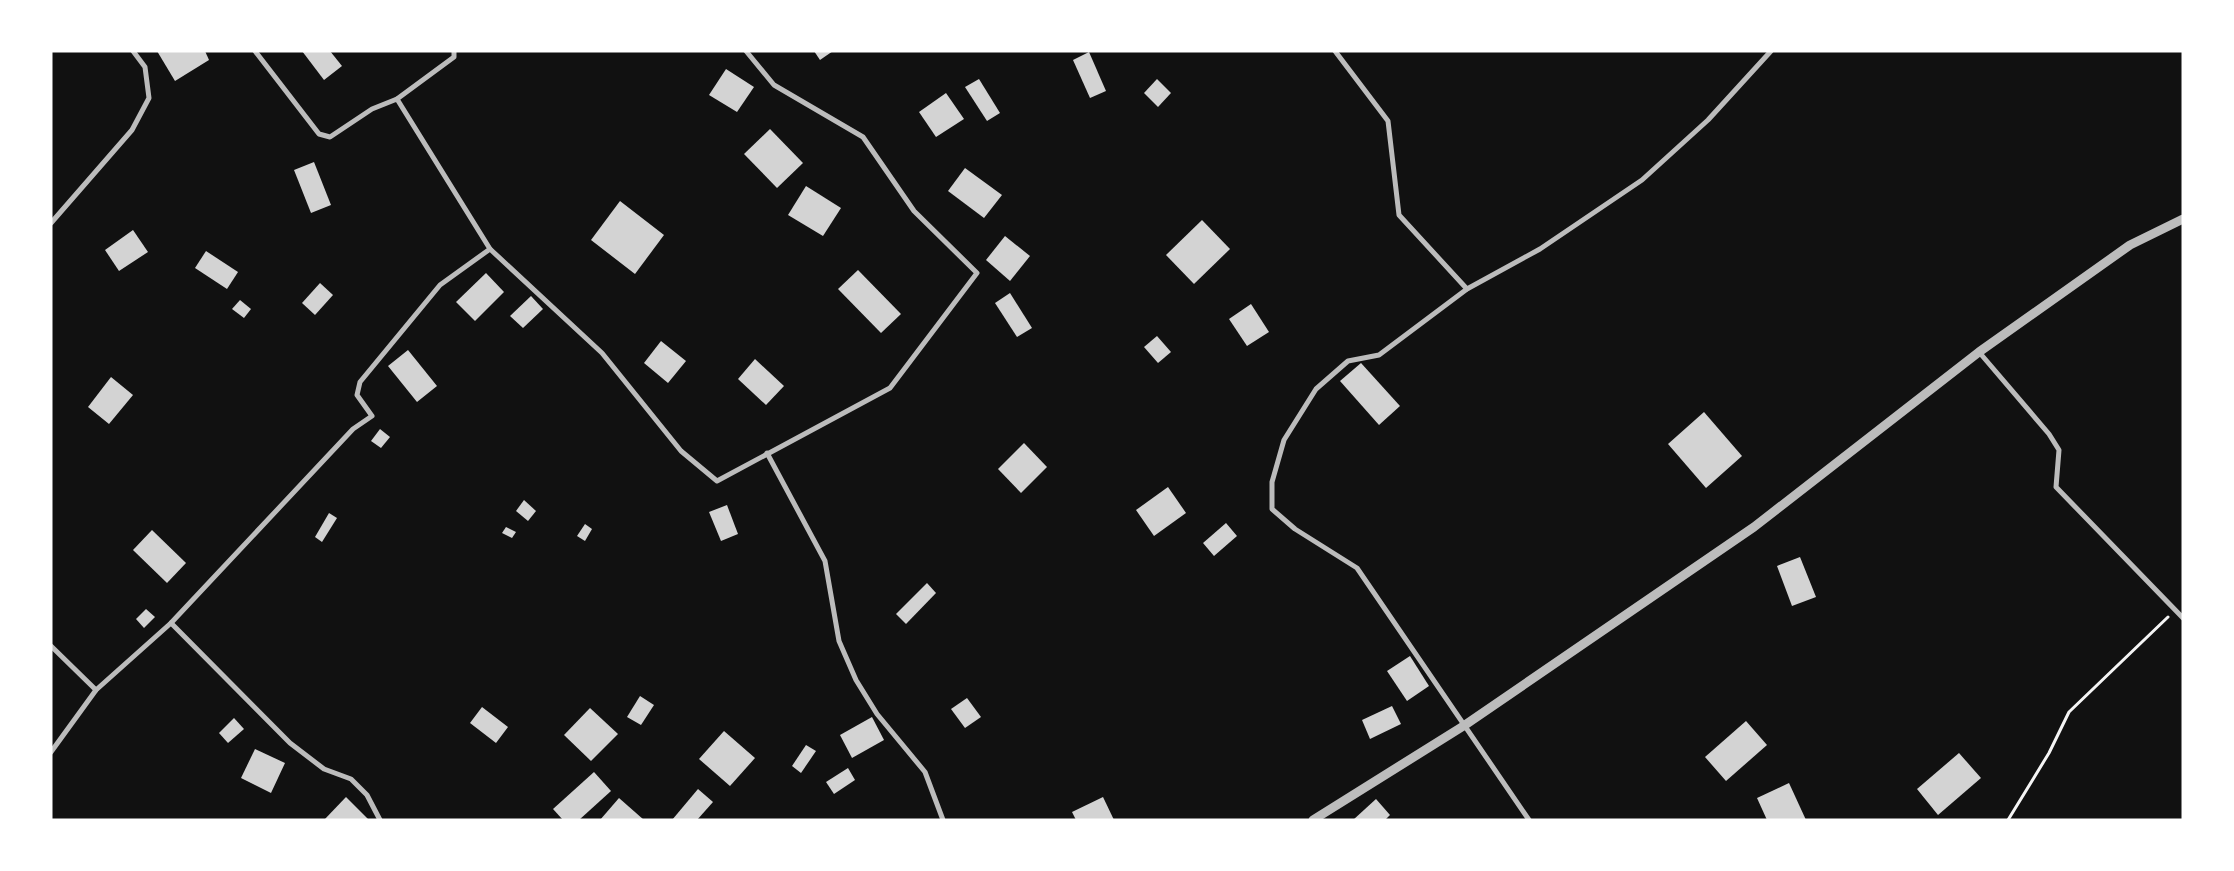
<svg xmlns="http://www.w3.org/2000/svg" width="2234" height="871" viewBox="0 0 2234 871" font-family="Manrope,sans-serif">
<rect width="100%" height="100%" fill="#111"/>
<g fill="#d3d3d3">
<polygon points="157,51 205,51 209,60 175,81"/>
<polygon points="302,51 330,51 342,66 324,80"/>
<polygon points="814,51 833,51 820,60"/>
<polygon points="1089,52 1106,91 1090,98 1073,60"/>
<polygon points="726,69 754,87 737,112 709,95"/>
<polygon points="979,79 1000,113 987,121 965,87"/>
<polygon points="1157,79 1171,93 1158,107 1144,93"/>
<polygon points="946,93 964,119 936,137 919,112"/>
<polygon points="770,129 803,163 777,188 744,154"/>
<polygon points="314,162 331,205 311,213 294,170"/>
<polygon points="965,168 1002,195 984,218 948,191"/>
<polygon points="806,186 841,208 823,236 788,215"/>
<polygon points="620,201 664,235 635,274 591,240"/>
<polygon points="1202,220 1230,249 1194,284 1166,255"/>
<polygon points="133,230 148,252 119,271 105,250"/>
<polygon points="1005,236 1030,256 1010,281 986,260"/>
<polygon points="206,251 238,272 227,289 195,268"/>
<polygon points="858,270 901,314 881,333 838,289"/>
<polygon points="486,273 504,292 475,321 456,302"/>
<polygon points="320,283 333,295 315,315 302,303"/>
<polygon points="1010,293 1032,328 1017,337 995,303"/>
<polygon points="531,296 543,309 523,328 510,316"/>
<polygon points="240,300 251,309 244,318 232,309"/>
<polygon points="1251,304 1269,332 1247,346 1229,319"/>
<polygon points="1157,336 1171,352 1158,363 1144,347"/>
<polygon points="661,341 686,361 668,383 644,363"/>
<polygon points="408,350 437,386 417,402 388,366"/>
<polygon points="755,359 784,386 766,405 738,379"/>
<polygon points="1361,363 1400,406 1379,425 1340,381"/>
<polygon points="111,377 133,395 109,424 88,407"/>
<polygon points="1704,412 1742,456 1706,488 1668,444"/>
<polygon points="380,429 390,437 381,448 371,441"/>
<polygon points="1024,443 1047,467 1021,493 998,469"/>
<polygon points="1168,487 1186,513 1154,536 1136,510"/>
<polygon points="524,500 536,511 528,521 516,511"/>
<polygon points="727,505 738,534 721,541 709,512"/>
<polygon points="329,513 337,518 322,542 315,537"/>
<polygon points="1226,523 1237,536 1214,556 1203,543"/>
<polygon points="585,524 592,529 585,541 577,536"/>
<polygon points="506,527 516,532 512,538 502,533"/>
<polygon points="152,530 186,563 167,583 133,550"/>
<polygon points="1800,557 1816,597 1792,606 1777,566"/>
<polygon points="927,583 936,593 906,624 896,614"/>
<polygon points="146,609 155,617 144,628 136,619"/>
<polygon points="1410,656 1429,686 1407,701 1387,671"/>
<polygon points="640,696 654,705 641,725 627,717"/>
<polygon points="967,698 981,717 965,728 951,709"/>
<polygon points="1392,706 1401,724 1370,739 1362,720"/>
<polygon points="482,707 508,727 496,743 470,723"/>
<polygon points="590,708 618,734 591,761 564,735"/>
<polygon points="872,717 884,740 852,758 840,735"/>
<polygon points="234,718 244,729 228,743 219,733"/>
<polygon points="1746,721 1767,745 1726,781 1705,757"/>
<polygon points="724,731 755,758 730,786 699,759"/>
<polygon points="806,745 816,751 801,773 792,766"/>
<polygon points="255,749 285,763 271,793 241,778"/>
<polygon points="1959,753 1981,778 1938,815 1917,789"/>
<polygon points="848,768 855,780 834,794 826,782"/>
<polygon points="594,772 611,791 579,820 563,820 553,809"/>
<polygon points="1789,783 1806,820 1767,820 1757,798"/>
<polygon points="698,789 713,802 697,820 672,820"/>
<polygon points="346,797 369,820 324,820"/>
<polygon points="1103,797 1114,820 1076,820 1072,812"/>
<polygon points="619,798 644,820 600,820"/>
<polygon points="1376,799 1390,815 1385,820 1353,820"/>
</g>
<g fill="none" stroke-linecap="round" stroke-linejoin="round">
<polyline stroke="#f5f5f5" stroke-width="3" points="2008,820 2049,753 2069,712 2168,617"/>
<g stroke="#bcbcbc" stroke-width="5">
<polyline points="255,51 319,134 330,137 372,109 397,99 490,249"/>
<polyline points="1335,51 1388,121 1399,215 1467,289"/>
<polyline points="397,99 454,57 454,51"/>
<polyline points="51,223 132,130 149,98 145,67 133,51"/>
<polyline points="1979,352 2049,434 2059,450 2056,487 2183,618"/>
<polyline points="767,453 825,561 839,641 856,680 877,714 925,772 943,820"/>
<polyline points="171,623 290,743 324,769 351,779 367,795 380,820"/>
<polyline points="51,646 96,690"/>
<polyline points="51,752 96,690 171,623 353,429 372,416 357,395 360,382 440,285 490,249 602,353 681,451 717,481 890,388 977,273 914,211 863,137 774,85 746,51"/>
<polyline points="1529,820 1357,568 1295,529 1272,509 1272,482 1284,440 1316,389 1348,361 1379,355 1467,289 1540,249 1642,180 1708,120 1771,51"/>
</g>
<polyline stroke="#bcbcbc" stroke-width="9" points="1313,820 1465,725 1754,527 1979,352 2130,245 2183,219"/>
</g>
<rect width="2234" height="871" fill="none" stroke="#ffffff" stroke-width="105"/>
</svg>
